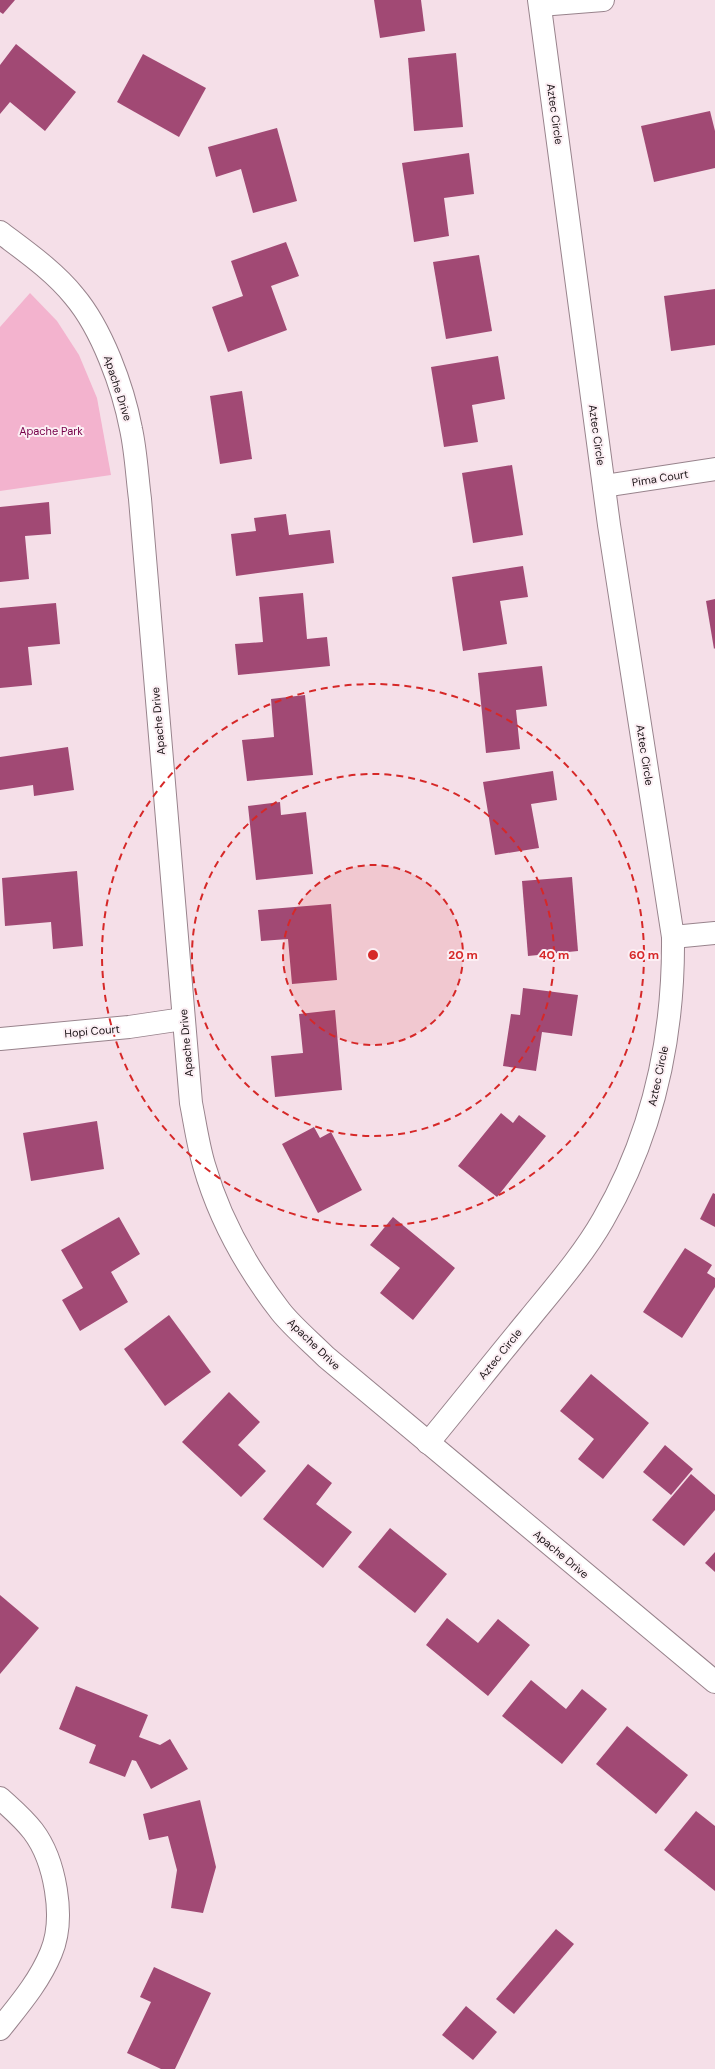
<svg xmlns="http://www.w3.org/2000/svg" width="715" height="2069" viewBox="0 0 715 2069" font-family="'DM Sans',sans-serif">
<rect width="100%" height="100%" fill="#f5dfe8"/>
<polygon fill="#f3b3ce" points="30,293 57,321 79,355 97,398 111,475 0,491 0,327"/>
<g fill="#a14974">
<polygon points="0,0 15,0 3,14 0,12"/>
<polygon points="374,0 421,0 425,31 380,38"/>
<polygon points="16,44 76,92 45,131 10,102 0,114 0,65"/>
<polygon points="456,53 463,127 414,131 408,58"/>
<polygon points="143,54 206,88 179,137 117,102"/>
<polygon points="710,111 715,131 715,168 654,182 641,126"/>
<polygon points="277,128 297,201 253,213 241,169 216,177 208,147"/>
<polygon points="469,153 474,194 444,198 449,236 414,242 402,163"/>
<polygon points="286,242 299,276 271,286 287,330 228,352 212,307 243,296 231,261"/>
<polygon points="479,255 492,331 446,339 433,262"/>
<polygon points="715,289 715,345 671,351 664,296"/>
<polygon points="498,356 505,399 472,405 478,442 444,447 431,367"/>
<polygon points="242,391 252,459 220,464 210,396"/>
<polygon points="512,465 523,535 473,543 462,473"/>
<polygon points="49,502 51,534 25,536 29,579 0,582 0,507"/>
<polygon points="286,514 289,535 330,530 334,563 236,576 231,534 256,531 254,518"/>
<polygon points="523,566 528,597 500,601 507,644 463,651 452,577"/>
<polygon points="303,593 307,639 327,637 330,666 238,675 235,644 263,642 259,597"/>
<polygon points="715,599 715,648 714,649 706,601"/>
<polygon points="56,603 60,644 28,647 32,685 0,688 0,608"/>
<polygon points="542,666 547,706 516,710 520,749 486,753 478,673"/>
<polygon points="305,695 313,775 247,781 242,740 274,737 271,699"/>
<polygon points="68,747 74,790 34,796 33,785 0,790 0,757"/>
<polygon points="553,771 557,800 531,804 539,848 495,855 483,782"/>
<polygon points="280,802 281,815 306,812 313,874 256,880 248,806"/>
<polygon points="77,871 83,946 53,949 51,922 5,926 2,878"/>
<polygon points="572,877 578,951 528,956 522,881"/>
<polygon points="331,904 337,980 292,984 288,939 261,941 258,910"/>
<polygon points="523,988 578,995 572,1036 542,1032 536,1071 503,1066 511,1014 520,1015"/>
<polygon points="335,1010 342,1090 275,1097 271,1056 303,1053 299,1014"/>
<polygon points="501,1113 513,1123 519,1115 546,1136 497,1197 458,1166"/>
<polygon points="97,1121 104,1169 31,1181 23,1133"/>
<polygon points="314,1127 320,1138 331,1132 362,1190 318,1213 282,1144"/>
<polygon points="713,1193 715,1194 715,1227 700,1219"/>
<polygon points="119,1217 140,1254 111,1272 128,1302 80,1331 62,1300 83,1288 61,1250"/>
<polygon points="393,1217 455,1268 413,1320 380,1293 400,1268 370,1245"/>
<polygon points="685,1248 712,1265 707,1273 715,1278 715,1287 682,1338 643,1312"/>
<polygon points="169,1315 211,1372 165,1406 124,1349"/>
<polygon points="591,1374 649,1423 603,1479 578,1459 594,1439 560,1411"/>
<polygon points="229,1392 260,1422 238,1445 266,1471 241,1497 182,1442"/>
<polygon points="665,1445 693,1469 671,1495 643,1472"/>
<polygon points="308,1464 332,1483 316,1504 352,1532 323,1568 263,1519"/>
<polygon points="691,1474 715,1495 715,1510 684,1546 652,1520"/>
<polygon points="390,1528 447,1574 415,1613 358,1567"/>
<polygon points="715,1552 715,1572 705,1563"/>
<polygon points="0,1595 39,1628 0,1674"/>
<polygon points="447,1618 478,1643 498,1619 530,1645 488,1696 426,1645"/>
<polygon points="531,1680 566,1709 582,1689 607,1709 562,1764 502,1716"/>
<polygon points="76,1686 148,1715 139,1737 160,1745 170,1739 188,1769 151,1789 136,1761 132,1760 125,1777 89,1763 96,1745 59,1729"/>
<polygon points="627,1726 688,1775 656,1814 596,1764"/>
<polygon points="200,1800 216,1867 203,1913 171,1908 177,1870 168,1836 149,1840 143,1814"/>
<polygon points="696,1811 715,1826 715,1891 664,1850"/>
<polygon points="556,1929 574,1944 514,2014 496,1999"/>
<polygon points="154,1967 211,1993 175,2069 161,2069 127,2053 151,2002 140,1997"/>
<polygon points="466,2006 497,2032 473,2060 442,2035"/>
</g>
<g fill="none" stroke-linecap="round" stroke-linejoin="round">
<g stroke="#98838c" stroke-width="24">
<g id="minor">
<polyline points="540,5 603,0"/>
<path d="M 0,232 C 25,251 54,271 74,296 C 102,329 123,387 131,429 C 136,452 137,476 140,499 L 191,1103 C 195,1123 198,1145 204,1165 C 219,1218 247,1268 281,1312 C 294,1328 311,1342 326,1357 L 715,1682"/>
<polyline points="604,486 715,469"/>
<polyline points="673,937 715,933"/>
<polyline points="0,1039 129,1027 183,1019"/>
<path d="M 428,1443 C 462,1402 495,1360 529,1319 C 555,1287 583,1255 603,1220 C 654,1132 674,1038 673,937 L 609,525 L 539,0"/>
<path d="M 0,1798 C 12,1809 23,1818 33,1831 C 55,1860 66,1918 51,1953 C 39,1982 19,2005 0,2029"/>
</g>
</g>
<use href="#minor" stroke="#fff" stroke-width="22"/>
</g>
<circle cx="373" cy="955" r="90" fill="#d62828" fill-opacity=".12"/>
<g fill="none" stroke="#d62828" stroke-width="2" stroke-dasharray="7 5">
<circle cx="373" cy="955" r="90"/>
<circle cx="373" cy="955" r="181"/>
<circle cx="373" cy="955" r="271"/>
</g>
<g text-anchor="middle" stroke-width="4" stroke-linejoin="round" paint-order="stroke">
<g font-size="11" fill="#171013" stroke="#fceff4">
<text transform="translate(555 114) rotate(82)" y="4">Aztec Circle</text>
<text transform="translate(118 388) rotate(72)" y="4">Apache Drive</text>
<text transform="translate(597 435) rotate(82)" y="4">Aztec Circle</text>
<text transform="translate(660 478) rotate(-9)" y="4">Pima Court</text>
<text transform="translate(158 721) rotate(-95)" y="4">Apache Drive</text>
<text transform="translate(645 755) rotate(81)" y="4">Aztec Circle</text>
<text transform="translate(92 1031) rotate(-5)" y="4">Hopi Court</text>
<text transform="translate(186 1043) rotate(-95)" y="4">Apache Drive</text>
<text transform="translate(658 1076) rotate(-78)" y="4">Aztec Circle</text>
<text transform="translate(314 1344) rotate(44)" y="4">Apache Drive</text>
<text transform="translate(500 1354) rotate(-51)" y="4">Aztec Circle</text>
<text transform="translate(561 1554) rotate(40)" y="4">Apache Drive</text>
</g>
<g font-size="11" fill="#760049" stroke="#fceff4">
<text x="51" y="435">Apache Park</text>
</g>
</g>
<circle cx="373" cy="955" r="6" fill="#d62828" stroke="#fceff4" stroke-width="2"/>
<g font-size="12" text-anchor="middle" font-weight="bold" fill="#d62828" stroke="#fceff4" stroke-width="4" stroke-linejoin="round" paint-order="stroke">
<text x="463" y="959">20 m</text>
<text x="554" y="959">40 m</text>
<text x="644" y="959">60 m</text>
</g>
</svg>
